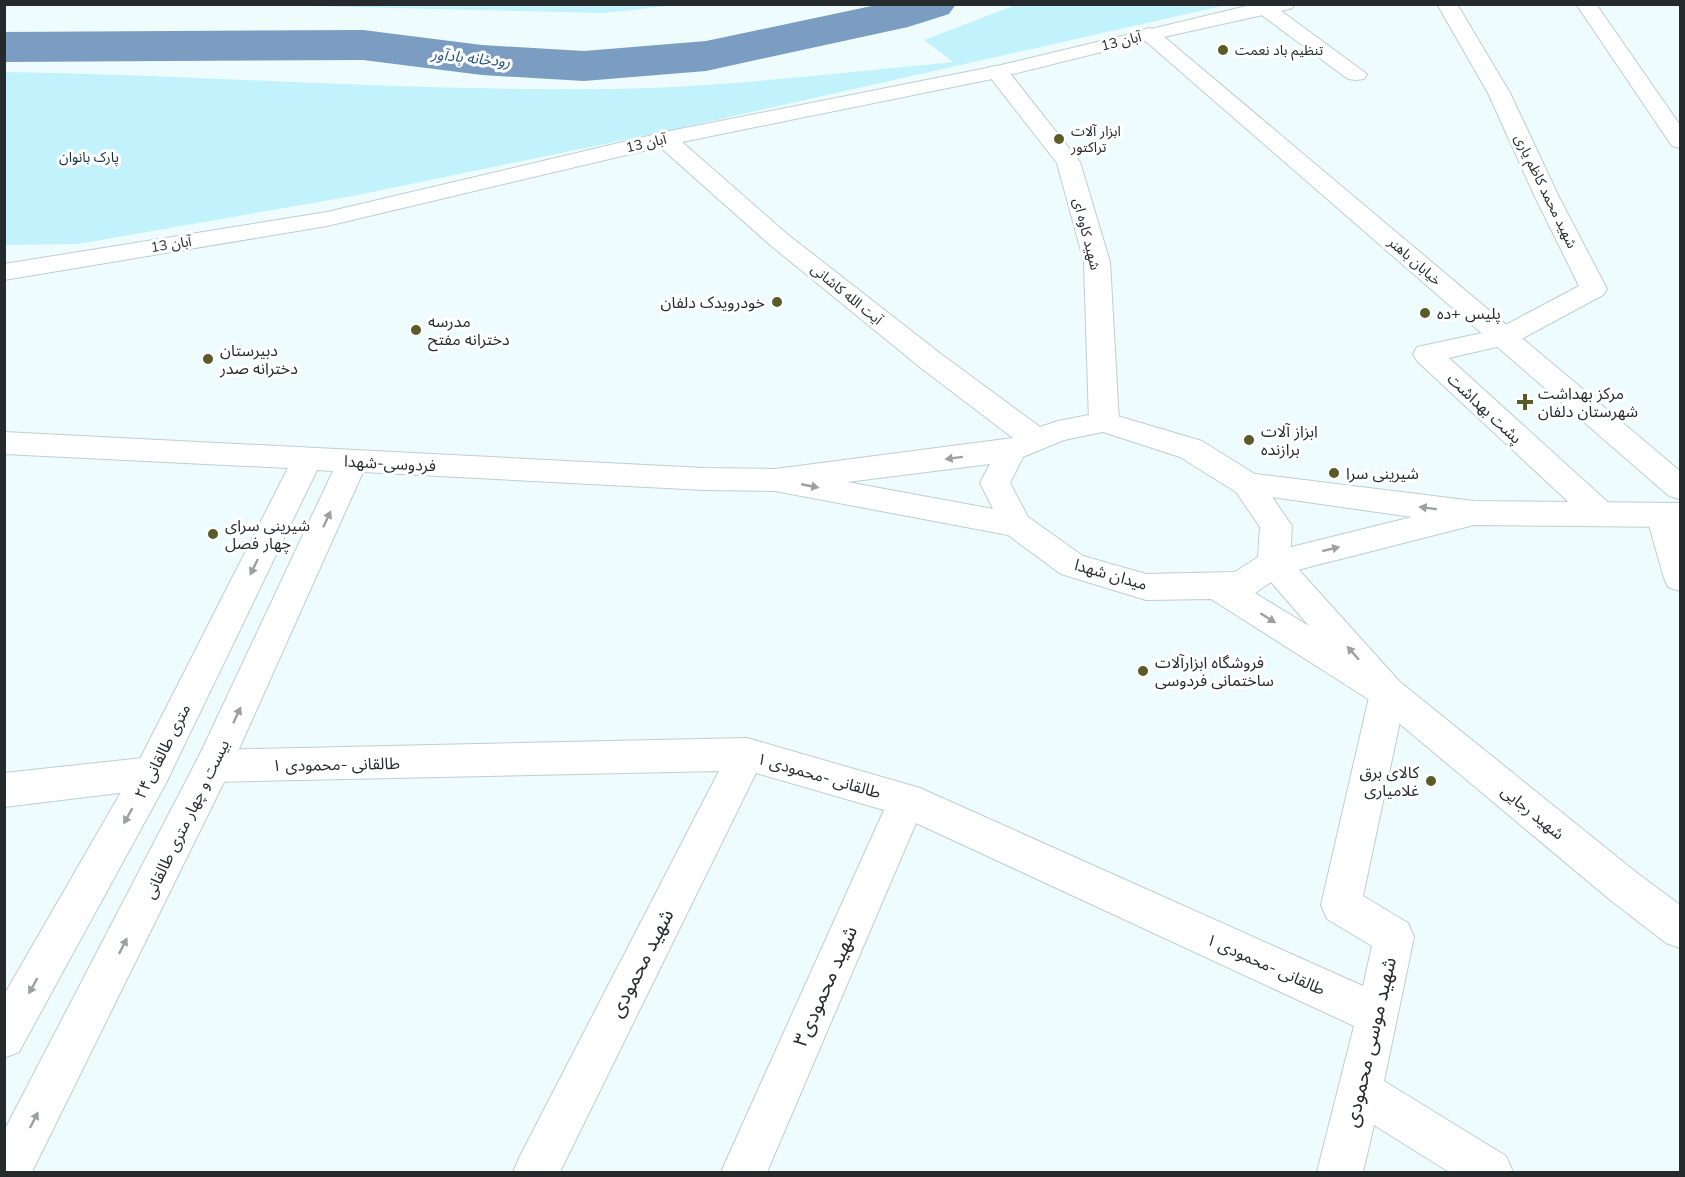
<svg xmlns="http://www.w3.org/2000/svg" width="1685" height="1177" viewBox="0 0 1685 1177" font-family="Mulish,'Noto Sans Arabic',sans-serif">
<rect width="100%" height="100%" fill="#effcfe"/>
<g fill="#c2f3fc">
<path d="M 1018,4 L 1227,5 L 667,131 L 353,196 L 78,244 L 5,245 L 5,72 C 203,75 402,91 601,89 C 718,88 836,73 953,62 L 924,40 Z"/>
<polygon points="539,5 676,5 605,13 261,5"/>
</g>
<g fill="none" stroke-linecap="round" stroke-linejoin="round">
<polygon fill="#7a9dc1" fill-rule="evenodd" points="881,4 956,4 949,14 908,27 706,71 584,81 482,75 363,60 4,62 4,32 363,30 482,45 584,51 706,41"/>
<g stroke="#beced0" stroke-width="2">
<g id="minor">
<polygon points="1437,4 1457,4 1510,93 1559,197 1607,289 1603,295 1514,343 1449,358 1612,506 1617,514 1612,522 1601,526 1590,522 1417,361 1413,354 1417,347 1496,330 1579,286 1535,197 1488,93"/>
<polygon points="1576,4 1596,4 1680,125 1680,148 1672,146"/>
<polygon points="1259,5 1273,5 1367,74 1364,79 1356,80 1348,79 1259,13 1256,9"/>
<polygon points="997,66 1005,67 1080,162 1110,262 1119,422 1114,429 1104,432 1094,429 1089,422 1084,262 1057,163 986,72 989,67"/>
<polygon points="1662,503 1673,507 1680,525 1680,591 1668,587 1664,578 1646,515 1651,507"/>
<polygon points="1388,678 1400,682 1406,693 1363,896 1408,923 1414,937 1384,1081 1506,1156 1513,1172 1449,1172 1374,1125 1363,1172 1317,1172 1354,1026 916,823 767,1172 721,1172 884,810 756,773 560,1172 513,1172 520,1156 719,771 213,782 200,778 195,766 200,754 213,750 747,738 920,788 1363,986 1372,946 1327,919 1321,905 1370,693 1376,682"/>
<polygon points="152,757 165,761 171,773 165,785 152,789 4,807 4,773"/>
</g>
</g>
<g stroke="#beced0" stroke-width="2">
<g id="tertiary">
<polygon points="1149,28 1156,30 1680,471 1680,499 1669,496 1142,38 1139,34 1142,30"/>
<polygon points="1247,473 1474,501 1680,503 1680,527 1474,525 1274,576 1263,572 1258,563 1263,554 1412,517 1236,492 1232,484 1236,476"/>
</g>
</g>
<g stroke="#beced0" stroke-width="2">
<path id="secondary" d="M 1255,4 L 1295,4 L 1292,8 L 1285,10 L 1150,40 L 997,78 L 682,142 L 787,234 L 941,354 L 1040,427 L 1058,421 L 1104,412 L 1202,441 L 1258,476 L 1292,526 L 1290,560 L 1400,682 L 1637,873 L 1680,905 L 1680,948 L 1666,943 L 1609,899 L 1376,704 L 1211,599 L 1146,600 L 1061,574 L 1008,535 L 775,491 L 704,490 L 363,472 L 226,778 L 32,1172 L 4,1172 L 4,1131 L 200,754 L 333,471 L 317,470 L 165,785 L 19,1052 L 4,1058 L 4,995 L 139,761 L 288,468 L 4,454 L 4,432 L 704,468 L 775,469 L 1013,438 L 921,368 L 769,244 L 660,147 L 327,226 L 4,280 L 4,264 L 327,212 L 665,132 L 997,66 ZM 1103,432 L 1180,457 L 1236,492 L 1260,527 L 1258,557 L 1235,572 L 1146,574 L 1083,556 L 1028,517 L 1010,483 L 1023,457 L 1064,440 ZM 990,464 L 980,483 L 993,509 L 847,482 ZM 1271,582 L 1309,626 L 1255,593 Z"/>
</g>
<use href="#minor" fill="#fff" fill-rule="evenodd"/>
<use href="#tertiary" fill="#fff" fill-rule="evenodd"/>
<use href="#secondary" fill="#fff" fill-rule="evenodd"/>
</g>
<defs><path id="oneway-solid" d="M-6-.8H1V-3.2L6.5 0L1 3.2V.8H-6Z" transform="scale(1.5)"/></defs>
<g fill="#9da0a0">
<use href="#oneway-solid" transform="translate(954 458) rotate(173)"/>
<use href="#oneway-solid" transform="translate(810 486) rotate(11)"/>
<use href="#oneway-solid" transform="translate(1428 508) rotate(-173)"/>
<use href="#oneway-solid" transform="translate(327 519) rotate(-65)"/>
<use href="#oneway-solid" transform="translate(1331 549) rotate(-14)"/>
<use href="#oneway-solid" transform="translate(254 567) rotate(116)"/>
<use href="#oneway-solid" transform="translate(1268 618) rotate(32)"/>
<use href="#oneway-solid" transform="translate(1353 653) rotate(-131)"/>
<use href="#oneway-solid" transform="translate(237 715) rotate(-65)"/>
<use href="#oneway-solid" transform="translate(128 816) rotate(119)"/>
<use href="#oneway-solid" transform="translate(123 946) rotate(-63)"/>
<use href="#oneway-solid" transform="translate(33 986) rotate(119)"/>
<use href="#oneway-solid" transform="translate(34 1120) rotate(-63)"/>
</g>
<g fill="#595b28" stroke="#fff" stroke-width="2">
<circle cx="1223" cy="50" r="6"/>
<circle cx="1059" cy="139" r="6"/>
<circle cx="777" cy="302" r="6"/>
<circle cx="1425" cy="313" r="6"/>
<circle cx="416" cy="330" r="6"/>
<circle cx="208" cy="359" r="6"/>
<path d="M1522 393h6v6h6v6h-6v6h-6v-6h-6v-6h6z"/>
<circle cx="1249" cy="440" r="6"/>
<circle cx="1334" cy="473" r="6"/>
<circle cx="213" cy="534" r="6"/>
<circle cx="1143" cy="671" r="6"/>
<circle cx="1431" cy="781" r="6"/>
</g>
<g text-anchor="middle" stroke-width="6" stroke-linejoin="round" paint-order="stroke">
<g font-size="14" fill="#252b2c" stroke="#fff">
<text transform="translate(1121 41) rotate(-14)" y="5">13 آبان</text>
<text transform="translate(646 143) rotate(-13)" y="5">13 آبان</text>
<text transform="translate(1546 191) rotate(64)" y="5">شهید محمد کاظم یاری</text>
<text transform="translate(1087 234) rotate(76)" y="5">شهید کاوه ای</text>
<text transform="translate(171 244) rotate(-9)" y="5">13 آبان</text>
<text transform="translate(1415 261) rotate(41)" y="5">خیابان باهنر</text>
<text transform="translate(847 294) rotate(39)" y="5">آیت الله کاشانی</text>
</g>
<g font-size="14" fill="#252b2c" stroke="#fff" text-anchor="start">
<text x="1235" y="55">تنظیم باد نعمت</text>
<text x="1071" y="136">ابزار آلات<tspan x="1071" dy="16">تراکتور</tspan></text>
</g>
<g font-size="14" fill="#103035" stroke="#fff">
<text x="89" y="162">پارک بانوان</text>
</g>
<g font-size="15" font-style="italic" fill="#1c5180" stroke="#fff">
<text transform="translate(471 58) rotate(6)" y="5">رودخانه بادآور</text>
</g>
<g font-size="16" fill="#252b2c" stroke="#fff" text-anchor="start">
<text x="765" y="308" text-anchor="end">خودرویدک دلفان</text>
<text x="1437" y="319">پلیس +ده</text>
<text x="428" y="327">مدرسه<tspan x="428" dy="18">دخترانه مفتح</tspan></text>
<text x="220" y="356">دبیرستان<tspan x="220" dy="18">دخترانه صدر</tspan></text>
<text x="1538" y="399">مرکز بهداشت<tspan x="1538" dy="18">شهرستان دلفان</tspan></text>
<text x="1261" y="437">ابزاز آلات<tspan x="1261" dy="18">برازنده</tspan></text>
<text x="1346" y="479">شیرینی سرا</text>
<text x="225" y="531">شیرینی سرای<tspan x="225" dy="18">چهار فصل</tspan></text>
<text x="1155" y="668">فروشگاه ابزارآلات<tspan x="1155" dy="18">ساختمانی فردوسی</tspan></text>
<text x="1419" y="778" text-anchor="end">کالای برق<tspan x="1419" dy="18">غلامیاری</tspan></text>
</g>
<g font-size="16" fill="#252b2c" stroke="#fff">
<text transform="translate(1485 408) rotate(43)" y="6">پشت بهداشت</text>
<text transform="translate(390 463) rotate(3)" y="6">فردوسی-شهدا</text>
<text transform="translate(1111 574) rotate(16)" y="6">میدان شهدا</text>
<text transform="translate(162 751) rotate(-63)" y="6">۲۴متری طالقانی</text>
<text transform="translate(336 764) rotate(-1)" y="6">طالقانی -محمودی ۱</text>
<text transform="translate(819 775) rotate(16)" y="6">طالقانی -محمودی ۱</text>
<text transform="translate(1533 812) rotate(39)" y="6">شهید رجایی</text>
<text transform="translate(186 819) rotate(-64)" y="6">بیست و چهار متری طالقانی</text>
<text transform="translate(1266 964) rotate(24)" y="6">طالقانی -محمودی ۱</text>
</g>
<g font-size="20" fill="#252b2c" stroke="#fff">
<text transform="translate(641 963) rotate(-63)" y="7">شهید محمودی</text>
<text transform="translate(825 986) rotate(-66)" y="7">شهید محمودی۳</text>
<text transform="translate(1370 1042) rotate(-77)" y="7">شهید موسی محمودی</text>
</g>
</g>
<rect width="1685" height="1177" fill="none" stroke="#252b2c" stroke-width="12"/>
</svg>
